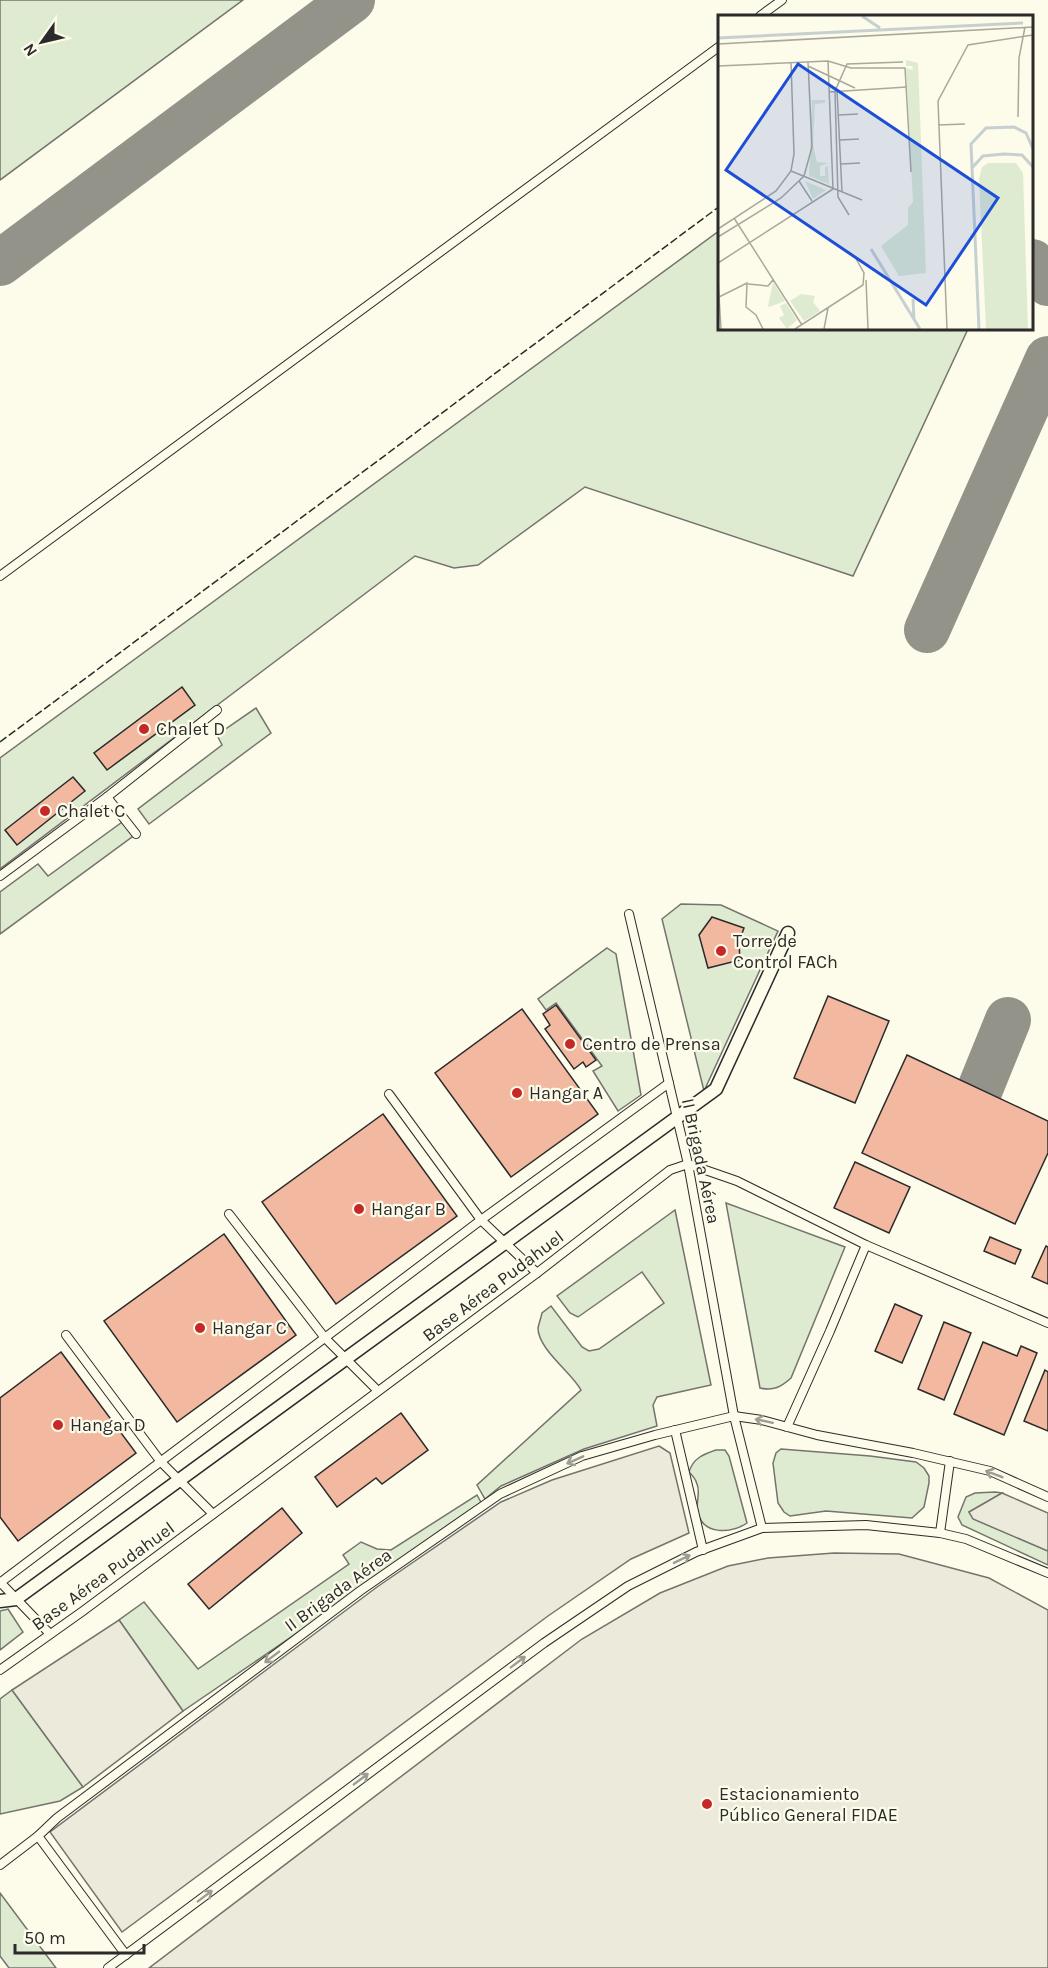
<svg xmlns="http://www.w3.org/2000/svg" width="1048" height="1968" viewBox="0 0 1048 1968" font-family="Karla,sans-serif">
<rect width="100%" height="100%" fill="#fdfbea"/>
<g fill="#deebd1" stroke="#74746e" stroke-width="1.5">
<polygon points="0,0 243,0 0,180"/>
<polygon points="719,231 720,328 968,329 853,576 585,487 478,565 454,568 415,556 0,869 0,758"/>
<polygon points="256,708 271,733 149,824 138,809 222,745 217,735"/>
<polygon points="125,820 136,834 0,934 0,892 38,864 48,876"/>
<polygon points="681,904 721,905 778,931 704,1091 662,919"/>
<polygon points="607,948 616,954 641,1095 618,1111 593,1071 602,1066 556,1003 546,1010 538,999"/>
<path d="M 726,1203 L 845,1247 L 791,1378 C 781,1387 774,1391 760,1388 Z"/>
<path d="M 675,1210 L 711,1385 L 657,1397 L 653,1405 L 657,1426 L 584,1449 L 501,1486 L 485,1499 L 477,1485 L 581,1390 C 571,1372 538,1349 538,1328 C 539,1323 541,1318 542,1313 L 551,1306 L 582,1347 L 589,1351 L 599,1349 L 664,1303 L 642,1272 L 578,1317 L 570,1313 L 557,1296 Z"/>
<polygon points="781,1449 870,1456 916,1462 924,1468 929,1476 929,1483 924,1507 912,1518 826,1511 790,1516 784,1512 778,1503 773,1463 776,1453"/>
<path d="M 716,1450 L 725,1450 L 729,1456 L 747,1523 C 732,1533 704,1536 698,1513 C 695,1504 701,1493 697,1484 C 696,1480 692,1475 689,1472 C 693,1458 704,1454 716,1450 Z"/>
<polygon points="995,1492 1002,1493 969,1512 974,1519 1048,1551 1048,1565 962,1525 958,1517 966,1497 975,1493"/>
<polygon points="477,1495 483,1506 183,1711 119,1620 144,1602 198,1669 349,1564 343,1555 361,1542 377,1549 391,1550"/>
<polygon points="8,1609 23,1632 0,1650 0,1611"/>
<polygon points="12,1690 83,1787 60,1801 0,1814 0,1699"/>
<polygon points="0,1893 56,1968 9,1968 0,1956"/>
</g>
<g fill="#eceadb" stroke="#74746e" stroke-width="1.5">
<polygon points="659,1446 670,1453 689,1533 631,1559 548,1616 122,1932 50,1832 377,1587 501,1502 552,1480"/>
<polygon points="1002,1493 1048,1513 1048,1551 973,1519 969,1512"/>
<polygon points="834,1553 899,1554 989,1578 1048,1610 1048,1968 149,1968 582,1639 660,1593 728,1566 768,1558"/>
<polygon points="119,1620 183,1711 83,1787 12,1690"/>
</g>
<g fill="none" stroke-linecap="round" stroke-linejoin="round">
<g stroke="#94938a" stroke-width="46">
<polyline points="1032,262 1048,283"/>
<polyline points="0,263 352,0"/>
<polyline points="927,630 1048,359"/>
<polyline points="980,1089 1008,1020"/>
</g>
</g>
<g fill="#f2b8a0" stroke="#2b2b2b" stroke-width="1.5">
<polygon points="182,687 195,705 107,770 94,753"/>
<polygon points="73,777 85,791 17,845 5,830"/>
<polygon points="712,917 744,928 739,942 740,960 708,968 699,935"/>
<polygon points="828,996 889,1021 855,1103 794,1078"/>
<polygon points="556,1005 596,1060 586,1067 583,1062 574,1069 545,1029 550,1025 543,1014"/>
<polygon points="522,1009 598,1114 511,1177 435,1073"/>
<polygon points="907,1055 1048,1121 1048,1153 1015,1224 862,1153"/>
<polygon points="383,1114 457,1216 336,1304 262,1202"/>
<polygon points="855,1162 910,1187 889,1233 834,1208"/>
<polygon points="224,1234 296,1335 177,1422 104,1321"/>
<polygon points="990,1237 1021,1250 1015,1264 984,1251"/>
<polygon points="1046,1246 1048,1247 1048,1284 1032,1277"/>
<polygon points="895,1304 922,1316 902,1363 875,1351"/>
<polygon points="944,1322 971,1333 944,1400 918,1389"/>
<polygon points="983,1342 1017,1356 1021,1346 1037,1353 1004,1435 954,1414"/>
<polygon points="61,1352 136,1453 18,1541 0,1517 0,1398"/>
<polygon points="1045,1370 1048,1372 1048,1431 1024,1421"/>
<polygon points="401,1413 428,1450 382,1484 376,1478 337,1507 315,1477"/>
<polygon points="282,1508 302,1533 209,1609 188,1584"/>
</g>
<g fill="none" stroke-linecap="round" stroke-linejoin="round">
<g stroke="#2b2b2b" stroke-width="10">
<g id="service">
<polyline points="760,16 782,0"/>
<polyline points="0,576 720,46"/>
<polyline points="107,797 136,834"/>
<polyline points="0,876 107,797 217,710"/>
<polyline points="629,914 688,1164 734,1416 762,1528"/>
<polyline points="389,1094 481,1220 537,1273"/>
<polyline points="229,1214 325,1338 378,1391"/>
<polyline points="66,1335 161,1462 213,1514"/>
<polyline points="787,1427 830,1331 866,1245"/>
<polyline points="675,1430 703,1550"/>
<polyline points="940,1533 950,1461"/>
<polyline points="0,1582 50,1634"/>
<polyline points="1,1582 481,1220 669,1083"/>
<polyline points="0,1670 83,1611 537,1273 670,1170 688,1164 737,1181 866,1245 1048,1323"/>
<polyline points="38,1836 126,1955"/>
<polyline points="0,1865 38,1836 57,1818 360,1591 500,1494 582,1456 655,1435 734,1416 762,1420 817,1435 913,1453 990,1471 1048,1497"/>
<polyline points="108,1968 544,1643 628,1586 696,1552 762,1528 866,1525 940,1533 966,1539 1048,1573"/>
</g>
</g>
<g stroke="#2b2b2b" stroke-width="15">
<polyline id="pedestrian" points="0,1601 16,1599 716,1089 788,933"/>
</g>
<use href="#service" stroke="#fdfbea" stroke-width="8"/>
<use href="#pedestrian" stroke="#fdfbea" stroke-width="12"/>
<g stroke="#2b2b2b" stroke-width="1.5" stroke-dasharray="8 3" stroke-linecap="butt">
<polyline points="1032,280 1032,281"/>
<polyline points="0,742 720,206"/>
</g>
</g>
<defs><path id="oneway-shaft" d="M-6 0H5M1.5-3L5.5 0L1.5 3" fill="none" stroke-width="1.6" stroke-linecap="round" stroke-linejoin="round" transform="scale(1.5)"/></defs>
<g stroke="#9e9d94">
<use href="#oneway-shaft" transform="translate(764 1421) rotate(-168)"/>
<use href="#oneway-shaft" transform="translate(575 1460) rotate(156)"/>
<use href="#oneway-shaft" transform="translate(994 1474) rotate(-159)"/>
<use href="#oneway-shaft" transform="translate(682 1559) rotate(-26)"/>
<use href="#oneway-shaft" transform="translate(272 1657) rotate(143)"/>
<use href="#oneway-shaft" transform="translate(518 1662) rotate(-37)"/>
<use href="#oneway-shaft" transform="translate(361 1779) rotate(-37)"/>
<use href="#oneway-shaft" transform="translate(205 1896) rotate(-37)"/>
</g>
<g fill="#c62828" stroke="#fdfbea" stroke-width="2">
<circle cx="144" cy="729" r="6"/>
<circle cx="45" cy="811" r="6"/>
<circle cx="721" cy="951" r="6"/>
<circle cx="570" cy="1044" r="6"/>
<circle cx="517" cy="1093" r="6"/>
<circle cx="359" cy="1209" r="6"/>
<circle cx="200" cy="1328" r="6"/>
<circle cx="58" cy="1425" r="6"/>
<circle cx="707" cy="1804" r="6"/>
</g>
<g text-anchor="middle" stroke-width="4.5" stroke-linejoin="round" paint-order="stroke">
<g font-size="18" fill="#2b2b2b" stroke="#fdfbea" text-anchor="start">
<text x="156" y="735">Chalet D</text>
<text x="57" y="817">Chalet C</text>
<text x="733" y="947">Torre de<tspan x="733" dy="21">Control FACh</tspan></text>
<text x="582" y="1050">Centro de Prensa</text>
<text x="529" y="1099">Hangar A</text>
<text x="371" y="1215">Hangar B</text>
<text x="212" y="1334">Hangar C</text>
<text x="70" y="1431">Hangar D</text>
<text x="719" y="1800">Estacionamiento<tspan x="719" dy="21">Público General FIDAE</tspan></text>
</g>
<g font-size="18" fill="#2b2b2b" stroke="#fdfbea">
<text transform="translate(701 1161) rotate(78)" y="6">II Brigada Aérea</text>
<text transform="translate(493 1286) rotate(-37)" y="6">Base Aérea Pudahuel</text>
<text transform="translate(103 1576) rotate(-36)" y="6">Base Aérea Pudahuel</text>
<text transform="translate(338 1590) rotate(-36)" y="6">II Brigada Aérea</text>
</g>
</g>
<g transform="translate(718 15)">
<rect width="315" height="315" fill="#fdfbea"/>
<path d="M 188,45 L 200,48 L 208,258 L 181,261 L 163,231 L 190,210 L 190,193 L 195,187 L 188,53 L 195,55 L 194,51 L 188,51 ZM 94,85 L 107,85 L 107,88 L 97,89 L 95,130 L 99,147 L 110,148 L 102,151 L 102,161 L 107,161 L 107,152 L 110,151 L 111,169 L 91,161 ZM 270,148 L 298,148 L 305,158 L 310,314 L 268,314 L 261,164 L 264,152 ZM 87,166 L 108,175 L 95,184 ZM 55,267 L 67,286 L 51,292 L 50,291 ZM 83,279 L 97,281 L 95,287 L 102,296 L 86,306 L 72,286 ZM 68,288 L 79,305 L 69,314 L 61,303 L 66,300 L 62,291 Z" fill="#deebd1"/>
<path fill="none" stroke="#c7d0d0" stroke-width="3" d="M 144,1 L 162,13M 0,23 L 305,8M 253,154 L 265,141 L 286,139 L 304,140 L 315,152M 153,234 L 202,314M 195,284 L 196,305M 261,314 L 253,129 L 268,113 L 296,112 L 308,118 L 315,134"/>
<path fill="none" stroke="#a9a89e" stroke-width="1.5" d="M 0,29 L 315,12M 0,51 L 110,46 L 133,53 L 187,53 L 193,157M 90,51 L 137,73M 119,75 L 124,177M 111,77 L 189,72M 121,100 L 140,99M 300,102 L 301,43 L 307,12M 220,110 L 247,109M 122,125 L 141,124M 123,149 L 142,148M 73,156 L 144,185M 81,166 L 94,186M 131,200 L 120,182 L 117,76 L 129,49 L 185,47M 16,203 L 84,310M 0,214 L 58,176 L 73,156 L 76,139 L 73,47M 0,222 L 63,183 L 86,161 L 94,132 L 90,47M 0,248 L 115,174 L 110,46M 0,264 L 3,314M 148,265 L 150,314M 30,269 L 50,271 L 55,265M 1,282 L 29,268 L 28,292 L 38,300 L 45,314M 77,314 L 145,270 L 146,258 L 137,242M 106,314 L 110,293M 229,314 L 220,86 L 250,30 L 315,20"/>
<path fill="#1d4ed8" fill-opacity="0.15" stroke="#1d4ed8" stroke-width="3" d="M 80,49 L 280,183 L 208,290 L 8,155 Z"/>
<rect width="315" height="315" fill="none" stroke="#2b2b2b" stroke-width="3"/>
</g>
<g transform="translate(42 42) rotate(236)" stroke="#fdfbea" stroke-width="4.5" paint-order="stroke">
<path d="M0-4.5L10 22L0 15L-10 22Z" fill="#2b2b2b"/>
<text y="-9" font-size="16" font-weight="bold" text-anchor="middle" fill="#2b2b2b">N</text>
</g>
<path d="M15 1944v9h129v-9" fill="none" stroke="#2b2b2b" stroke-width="3"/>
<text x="24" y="1944" font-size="18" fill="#2b2b2b" stroke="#fdfbea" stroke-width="4.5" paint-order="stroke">50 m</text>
</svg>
